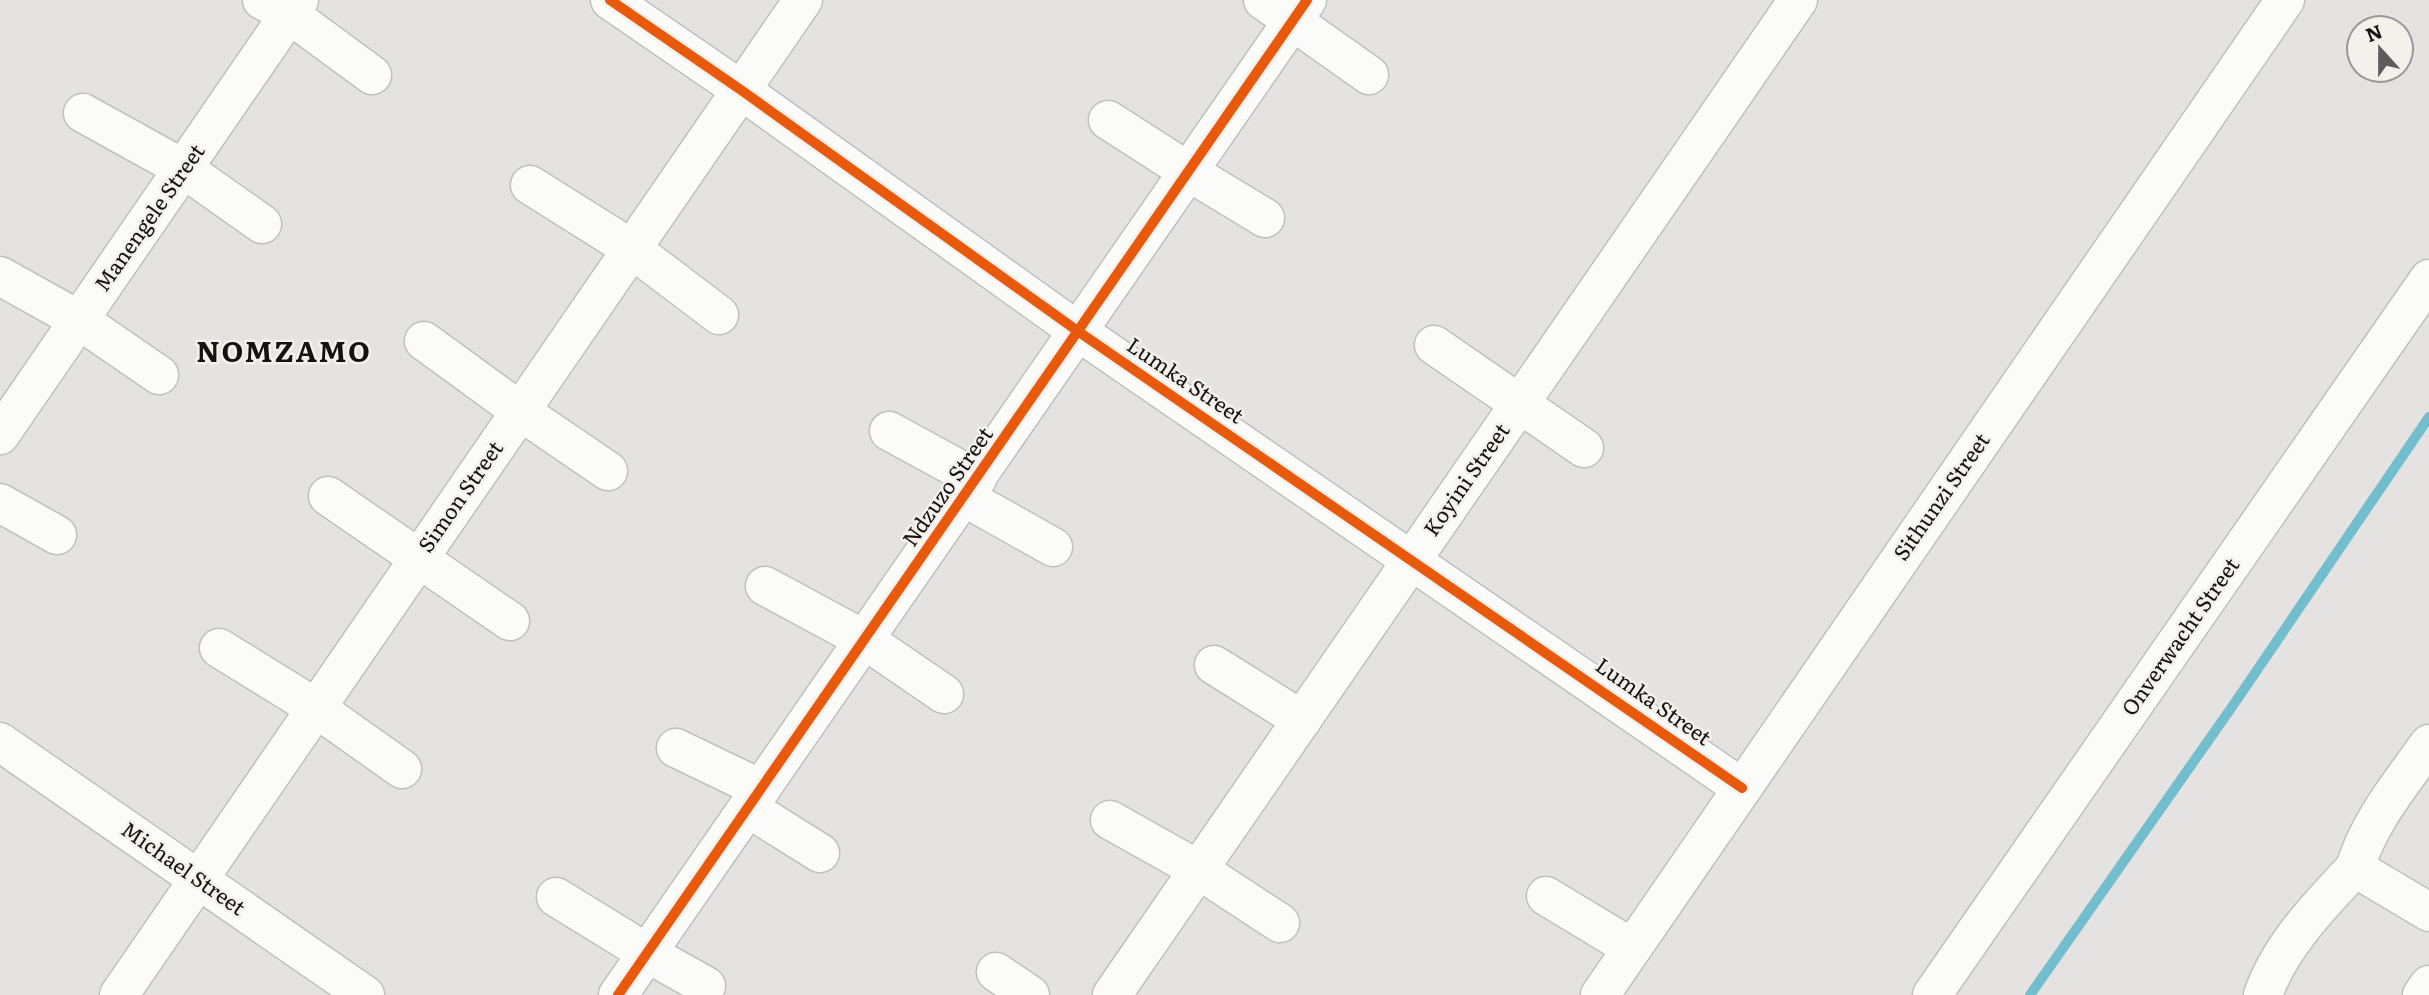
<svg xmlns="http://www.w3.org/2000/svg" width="2429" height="995" viewBox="0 0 2429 995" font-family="Literata,serif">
<rect width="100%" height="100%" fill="#e5e3e1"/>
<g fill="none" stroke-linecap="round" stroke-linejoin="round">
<polyline stroke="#73bece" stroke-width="10" points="2030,995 2234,704 2429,417"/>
<g stroke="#c2c0be" stroke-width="41">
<g id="minor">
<polyline points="262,0 289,14 372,75"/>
<polyline points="610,0 741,90 1079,332 1742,788"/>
<polyline points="1263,0 1369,75"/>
<polyline points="83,113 184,169 262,224"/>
<polyline points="1108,120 1189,172 1265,218"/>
<polyline points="530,185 632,249 719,315"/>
<polyline points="0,276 79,320 159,375"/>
<polyline points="424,341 520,411 608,471"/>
<polyline points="1434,345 1584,448"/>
<polyline points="889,431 977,479"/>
<polyline points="0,435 299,0"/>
<polyline points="328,496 510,621"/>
<polyline points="964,497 1053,547"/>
<polyline points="0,503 57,535"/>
<polyline points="765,586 865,640 944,694"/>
<polyline points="219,648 316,708 402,769"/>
<polyline points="1214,665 1302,720"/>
<polyline points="0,742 365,995"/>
<path d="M 2429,744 C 2401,784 2369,821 2355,868 L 2429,912"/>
<polyline points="676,748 761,789"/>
<polyline points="748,808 820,853"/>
<polyline points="1110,820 1199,870 1280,923"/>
<polyline points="1546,896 1632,948"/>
<polyline points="556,897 647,953 706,986"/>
<polyline points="996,972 1030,995"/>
<polyline points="119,995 803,0"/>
<polyline points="618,995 1307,0"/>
<polyline points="1112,995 1798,0"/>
<polyline points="1600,995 2285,0"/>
<polyline points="1932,995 2429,279"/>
<path d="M 2263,995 C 2280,946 2320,905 2355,868"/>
<polyline points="2422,995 2429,985"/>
</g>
</g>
<use href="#minor" stroke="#fbfbfa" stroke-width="38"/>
<g stroke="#f4f0ec" stroke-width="15">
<g id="cycleway">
<polyline points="610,0 741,90 1079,332 1742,788"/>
<polyline points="618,995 1307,0"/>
</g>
</g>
<use href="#cycleway" stroke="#e8590c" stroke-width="10"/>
</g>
<g text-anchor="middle" stroke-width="5" stroke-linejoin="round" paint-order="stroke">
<g font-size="21" fill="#151312" stroke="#f4f0ec">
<text transform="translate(150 218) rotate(-55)" y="7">Manengele Street</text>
<text transform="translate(1185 381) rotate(34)" y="7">Lumka Street</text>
<text transform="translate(1467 480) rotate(-55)" y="7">Koyini Street</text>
<text transform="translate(948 487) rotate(-55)" y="7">Ndzuzo Street</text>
<text transform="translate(461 497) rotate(-55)" y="7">Simon Street</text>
<text transform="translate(1942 497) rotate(-55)" y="7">Sithunzi Street</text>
<text transform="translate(2181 637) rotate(-55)" y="7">Onverwacht Street</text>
<text transform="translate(1653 702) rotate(35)" y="7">Lumka Street</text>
<text transform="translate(183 869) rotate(35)" y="7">Michael Street</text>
</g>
<g font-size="28" font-weight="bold" letter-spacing="2" fill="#151312" stroke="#f4f0ec">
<text x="284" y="362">NOMZAMO</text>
</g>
</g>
<g transform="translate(2380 49) rotate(339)"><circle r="33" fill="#f4f0ec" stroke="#9b9895" stroke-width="2"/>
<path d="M0-5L12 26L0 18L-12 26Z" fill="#5e5c5a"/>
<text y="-10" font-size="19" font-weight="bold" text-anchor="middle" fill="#151312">N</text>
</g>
</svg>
